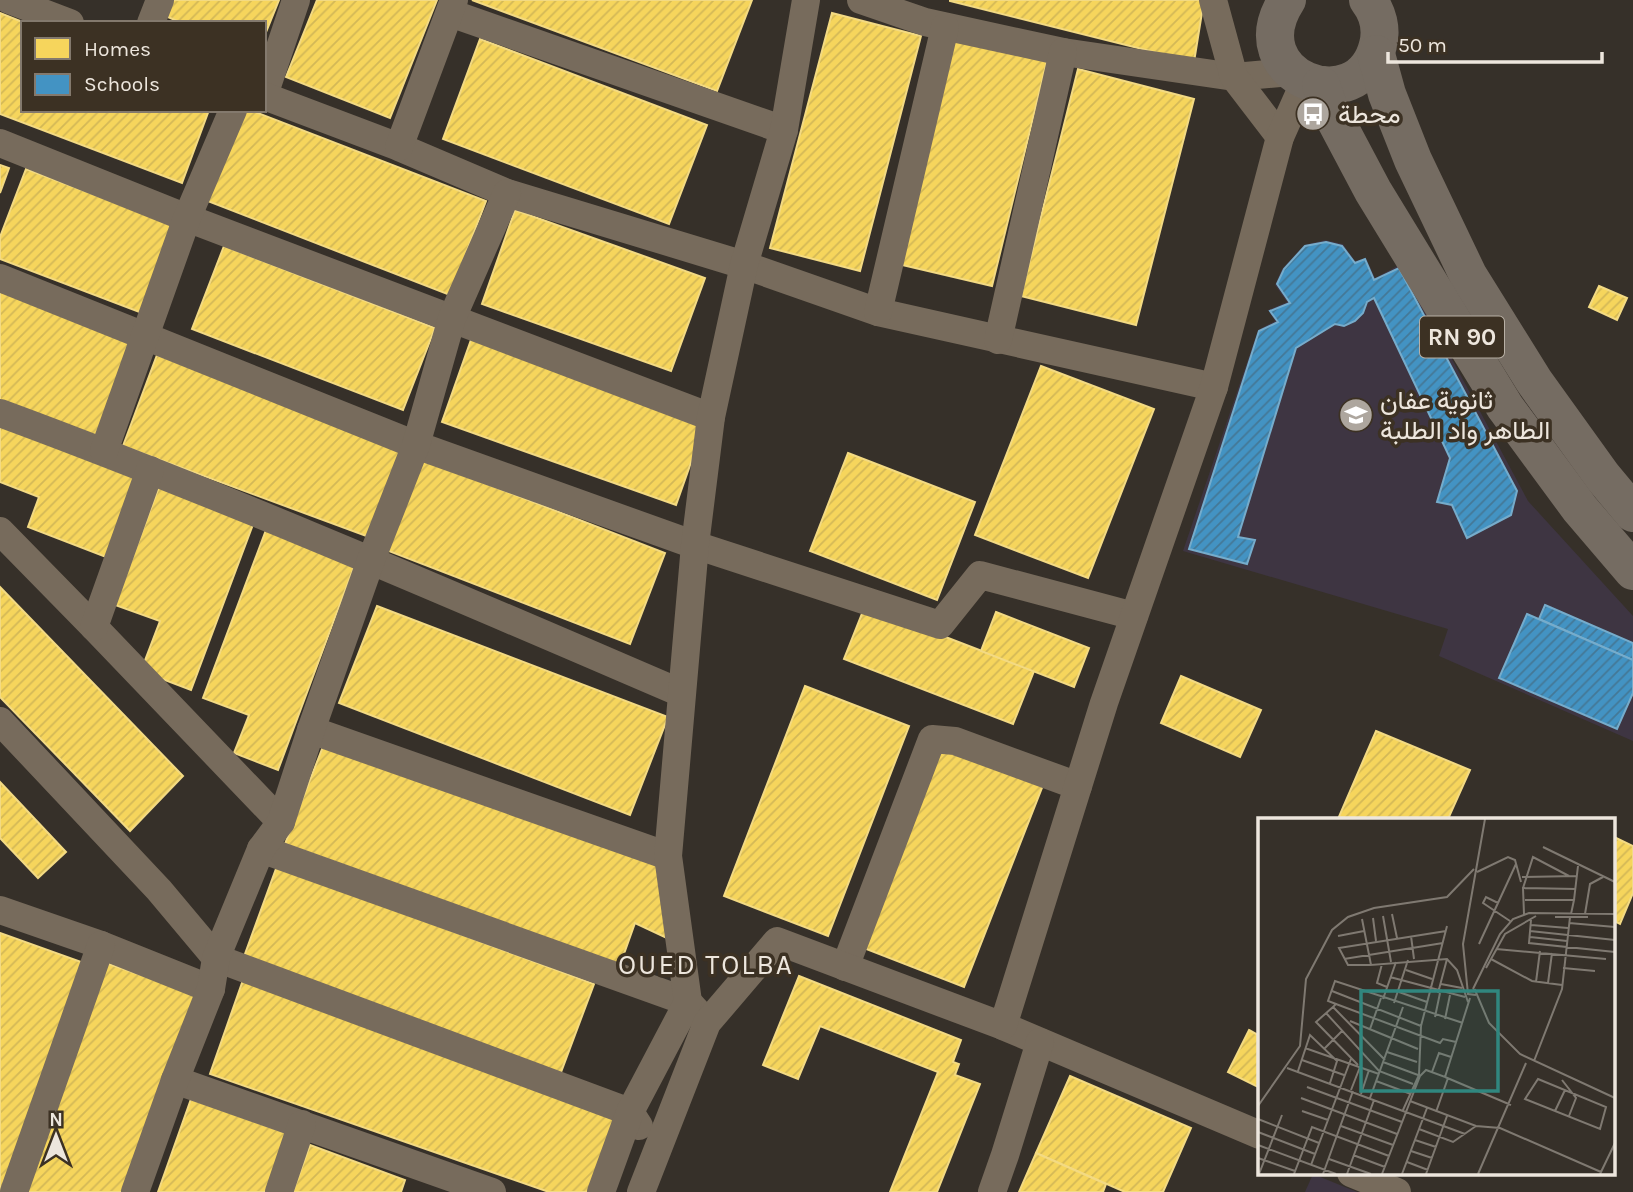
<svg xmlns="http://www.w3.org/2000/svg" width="1633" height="1192" viewBox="0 0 1633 1192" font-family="Karla,Vazirmatn,sans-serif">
<defs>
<pattern id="homes-hatch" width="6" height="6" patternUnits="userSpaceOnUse" patternTransform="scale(1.75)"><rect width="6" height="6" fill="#f6d55c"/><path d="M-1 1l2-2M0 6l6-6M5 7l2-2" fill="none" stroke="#d3b857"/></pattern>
<pattern id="schools-hatch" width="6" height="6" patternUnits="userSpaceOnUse" patternTransform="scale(1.75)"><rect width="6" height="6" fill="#4393c3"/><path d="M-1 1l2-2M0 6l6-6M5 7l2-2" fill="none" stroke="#447896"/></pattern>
</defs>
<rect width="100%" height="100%" fill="#363029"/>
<g fill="#3e3542">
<polygon points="1325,240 1343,244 1355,261 1366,258 1375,278 1401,264 1528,501 1633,616 1633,741 1439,656 1448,629 1183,551 1258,330 1275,321 1268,310 1287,302 1275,285 1282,269 1304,245"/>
<polygon points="1313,1174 1357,1192 1305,1192"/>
</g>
<g fill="url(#homes-hatch)" stroke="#f3da83" stroke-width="2">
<polygon points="169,0 279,0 264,37 264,23 182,23 163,15"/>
<polygon points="317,0 437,0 390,118 286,77"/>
<polygon points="472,0 752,0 717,91"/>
<polygon points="950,0 1204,0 1194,62 950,1"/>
<polygon points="0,13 25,23 23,23 23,110 209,110 182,183 0,114"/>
<polygon points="832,13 921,36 860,271 770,248"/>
<polygon points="952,38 1047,61 992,286 898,264"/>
<polygon points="480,39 707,125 669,224 443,139"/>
<polygon points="1078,69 1194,99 1136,325 1021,296"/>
<polygon points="240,110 250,110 486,201 450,295 205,200"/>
<polygon points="0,165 9,168 0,193"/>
<polygon points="26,169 175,225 142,313 0,259 0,237"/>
<polygon points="515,210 705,278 671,371 482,304"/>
<polygon points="224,246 435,328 403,410 192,329"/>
<polygon points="1599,286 1627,298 1617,320 1589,307"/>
<polygon points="0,289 133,341 94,440 0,404"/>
<polygon points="472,337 706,420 676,505 442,422"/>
<polygon points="157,355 403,446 369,537 123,446"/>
<polygon points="1041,366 1154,409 1088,578 975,535"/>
<polygon points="0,421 137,473 106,557 28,527 39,497 0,482"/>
<polygon points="848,453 975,502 937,600 810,551"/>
<polygon points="417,457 665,553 630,644 381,548"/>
<polygon points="160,484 255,519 191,690 141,671 160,621 115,605"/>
<polygon points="266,530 355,564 278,770 234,753 249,715 203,698"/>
<polygon points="0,587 183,776 130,831 0,697"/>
<polygon points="377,606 668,717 630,815 339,703"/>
<polygon points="865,606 1034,671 1013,724 844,659"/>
<polygon points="996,612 1089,648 1074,687 981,651"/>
<polygon points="1181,676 1261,710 1240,757 1161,723"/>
<polygon points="805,686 909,726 828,936 724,896"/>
<polygon points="1376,731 1470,770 1448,819 1338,819"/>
<polygon points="941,740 1045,780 964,987 861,947"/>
<polygon points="324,744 658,863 667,938 635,923 620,965 285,844"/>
<polygon points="0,782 66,852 38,878 0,838"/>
<polygon points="1614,837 1633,846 1633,893 1620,924 1614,921"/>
<polygon points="277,866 594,984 557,1083 241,965"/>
<polygon points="0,933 87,964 3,1192 0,1192"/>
<polygon points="106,963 196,994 125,1192 25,1192"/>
<polygon points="799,976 961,1040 953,1062 959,1064 955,1075 980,1084 937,1192 890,1192 938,1072 820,1026 798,1079 763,1065"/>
<polygon points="243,980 619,1111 590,1192 549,1192 210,1074"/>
<polygon points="1249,1030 1260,1036 1260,1088 1228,1072"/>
<polygon points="1070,1076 1191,1128 1163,1192 1125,1192 1036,1153"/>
<polygon points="191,1099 289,1134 268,1192 158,1192"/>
<polygon points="310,1145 405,1180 401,1192 293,1192"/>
<polygon points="1036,1153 1106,1184 1103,1192 1019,1192"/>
</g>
<g fill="url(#schools-hatch)" stroke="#76accb" stroke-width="2">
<polygon points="1326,242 1342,246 1355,263 1365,259 1374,280 1399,268 1517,491 1511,515 1467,538 1452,505 1437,502 1450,458 1374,298 1367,302 1363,313 1355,321 1344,326 1335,324 1296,348 1238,537 1255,540 1247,564 1189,549 1259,331 1278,322 1270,311 1290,303 1277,284 1284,269 1305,246"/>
<polygon points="1545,605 1633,643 1633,660 1539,619"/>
<polygon points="1527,614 1633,660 1633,693 1617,729 1499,678"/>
</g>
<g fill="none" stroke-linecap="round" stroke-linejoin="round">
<g stroke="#776b5c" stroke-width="28">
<polyline points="9,0 70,23"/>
<polyline points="861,0 925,22 1063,52 1234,77 1291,72"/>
<polyline points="1213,0 1234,77 1280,137"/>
<polyline points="450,13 784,130"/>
<polyline points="151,23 160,0"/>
<polyline points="264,95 296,0"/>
<polyline points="264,96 399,147 507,193 744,265 878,312 1214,387"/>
<polyline points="0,143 187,218 711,417"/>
<polyline points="399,147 454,0"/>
<polyline points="0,278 416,445 695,545 940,625 980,575 1134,616"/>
<polyline points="878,312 945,27"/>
<polyline points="998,340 1063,52"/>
<path d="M 0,413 C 230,498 455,596 681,693"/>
<polyline points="104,451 187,218 233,110"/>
<polyline points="0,531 94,627 281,822"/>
<polyline points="94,627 150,470"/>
<polyline points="0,721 159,890 216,958 630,1112 639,1126"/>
<polyline points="311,730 668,856"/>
<polyline points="261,849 688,1002 699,1014"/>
<polyline points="0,910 101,945 211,989"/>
<polyline points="845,967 932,739 955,741 1078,786"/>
<polyline points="1003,1026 1260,1135"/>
<polyline points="175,1080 492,1192"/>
<polyline points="1351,1173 1397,1192"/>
<polyline points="14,1192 101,945"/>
<polyline points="135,1192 175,1080 211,989 216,958 261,849 281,822 311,730 371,560 416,445 452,318 507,193"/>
<polyline points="279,1192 302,1124"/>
<polyline points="601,1192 630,1112 688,1002 668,856 695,545 711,417 744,265 784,130 806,0"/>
<polyline points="641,1192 707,1023 777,941 1003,1026 1104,703 1214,387 1280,137 1305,81"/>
<polyline points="992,1192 1005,1155 1040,1042"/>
</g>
<g stroke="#756c62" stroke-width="38">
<path d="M 1287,0 C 1237,77 1359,123 1378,45 C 1382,29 1378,13 1368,0"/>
<polyline points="1376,54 1387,94 1413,160 1468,275 1534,381 1603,477 1633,513"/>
<polyline points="1321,85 1329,108 1373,191 1505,407 1580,509 1633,571"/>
</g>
</g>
<defs>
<g id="bus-disc" transform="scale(1.75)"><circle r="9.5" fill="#ada69e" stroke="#3c3123"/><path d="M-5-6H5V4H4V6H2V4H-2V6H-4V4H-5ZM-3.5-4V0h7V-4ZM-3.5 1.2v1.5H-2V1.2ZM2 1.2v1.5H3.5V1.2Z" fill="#fff"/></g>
<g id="school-disc" transform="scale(1.75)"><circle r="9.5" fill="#ada69e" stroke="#3c3123"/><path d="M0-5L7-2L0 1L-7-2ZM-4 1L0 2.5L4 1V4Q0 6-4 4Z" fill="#fff"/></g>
</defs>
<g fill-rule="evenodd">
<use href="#bus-disc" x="1313" y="114"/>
<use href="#school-disc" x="1356" y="415"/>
</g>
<g text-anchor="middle" stroke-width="7" stroke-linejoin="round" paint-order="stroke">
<rect fill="#3c3123" stroke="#b8b0a5" stroke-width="2" x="1420" y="316.5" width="84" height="41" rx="5"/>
<g font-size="24" font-weight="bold" fill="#ede6dd">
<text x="1462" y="345">RN 90</text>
</g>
<g font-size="26" fill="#ede6dd" stroke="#3c3123" text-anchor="start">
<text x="1338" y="123">محطة</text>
<text x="1380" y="409">ثانوية عفان<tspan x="1380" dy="30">الطاهر واد الطلبة</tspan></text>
</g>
<g font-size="28" letter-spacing="2" fill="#ede6dd" stroke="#3c3123">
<text x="706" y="974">OUED TOLBA</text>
</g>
</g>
<g transform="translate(1258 818)">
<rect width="357" height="357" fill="#363029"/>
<path fill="none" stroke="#7f7971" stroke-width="2" d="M 285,29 L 357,64M 219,54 L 250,39 L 257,42 L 263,64M 264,59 L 318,58M 265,70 L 275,39 L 311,58M 267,82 L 316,82 L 313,96M 316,82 L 320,48M 240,85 L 228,79 L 225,85 L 252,103M 134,96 L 139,120M 266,96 L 265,70 L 318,71M 327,96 L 332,66 L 345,59M 125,98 L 133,144M 297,99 L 330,99M 115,100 L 118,123M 104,101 L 113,147 L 189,141 L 199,152 L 210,184M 273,102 L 271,125 L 357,134M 311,105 L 357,109M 273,107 L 310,110M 272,113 L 357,122M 80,118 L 106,113M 153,118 L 156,141M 272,119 L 309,123M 221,126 L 258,46M 238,131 L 348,141M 86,141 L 185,125M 233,141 L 274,163 L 304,167M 124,146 L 119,165 L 129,169M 113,147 L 90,147 L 81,130 L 188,113M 228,150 L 247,116 L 278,98M 305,150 L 337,153M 148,152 L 174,161M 132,159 L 207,179M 278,164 L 282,133M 290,165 L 294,135M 183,166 L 204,170M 215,171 L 242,116 L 255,101 L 271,95 L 357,96M 74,173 L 163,208M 141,174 L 169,184M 210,174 L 217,172 L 231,205 L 262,236 L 357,280M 180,175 L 189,141M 218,177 L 210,176 L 205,126 L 227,1M 125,181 L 138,144M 136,185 L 150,142M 78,186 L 182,225 L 185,221 L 198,224M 75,189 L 58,204 L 100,247M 68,195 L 121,253 L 155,266M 177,199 L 182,175M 187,201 L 192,177M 92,203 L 160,231M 112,211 L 123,180M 47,230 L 121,256M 66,231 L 84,213M 129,234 L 159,244M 44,242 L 86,257M 127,242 L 75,189 L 78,186 L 70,183 L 77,163 L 205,205M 276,243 L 304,171 L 312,99M 125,244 L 160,257M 29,250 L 207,316M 40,253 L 52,217 L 79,243 L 72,265M 174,254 L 181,235 L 193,239M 187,259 L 253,287M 280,261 L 348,289 L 342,311 L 267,281 ZM 304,262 L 318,280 L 311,298M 118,263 L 153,276M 49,269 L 144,304M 93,272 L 102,249M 103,276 L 111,252M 43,280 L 139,316M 112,280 L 145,189M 152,283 L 218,308 L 242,310 L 343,354M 0,288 L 42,228 L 48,161 L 74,112 L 90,99 L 116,90 L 189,79 L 216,51M 145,292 L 161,257 L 163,208 L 189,108M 44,293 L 70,302M 297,293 L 307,272M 178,294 L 190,260M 0,301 L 61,325M 83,308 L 135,327M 161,311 L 195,324 L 218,308M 0,314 L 57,336M 157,322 L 178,329M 0,327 L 78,356M 153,333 L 174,340M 95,337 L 127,349M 0,340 L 37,353M 71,341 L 113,356M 149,344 L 170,352M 53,347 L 93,241M 1,356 L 24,297M 36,356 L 54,309 L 131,338M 65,356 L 95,273M 89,356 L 116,282M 124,356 L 162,258 L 168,252 L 187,259 L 212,180M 144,356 L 169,290M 168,356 L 189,298M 220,356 L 268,245M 342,356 L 357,325"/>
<path fill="#30877f" fill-opacity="0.15" stroke="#30877f" stroke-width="3.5" d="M 103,173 L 240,173 L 240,273 L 103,273 Z"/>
<rect width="357" height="357" fill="none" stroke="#ede6dd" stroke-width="3.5"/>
</g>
<rect x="21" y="21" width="245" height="91" fill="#3c3123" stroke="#83796d" stroke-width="2"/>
<rect x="35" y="38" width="35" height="21" fill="#f6d55c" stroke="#83796d" stroke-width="2"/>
<text x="84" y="56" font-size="21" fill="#ede6dd">Homes</text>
<rect x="35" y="74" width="35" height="21" fill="#4393c3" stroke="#83796d" stroke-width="2"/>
<text x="84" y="91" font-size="21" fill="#ede6dd">Schools</text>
<g transform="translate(56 1136)" stroke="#3c3123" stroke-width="5" paint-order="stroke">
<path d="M0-5L12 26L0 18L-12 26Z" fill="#ede6dd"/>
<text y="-10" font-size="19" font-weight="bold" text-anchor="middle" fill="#ede6dd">N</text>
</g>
<path d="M1388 52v10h214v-10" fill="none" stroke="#ede6dd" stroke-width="3.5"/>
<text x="1398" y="52" font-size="21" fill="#ede6dd" stroke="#3c3123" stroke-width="5" paint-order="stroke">50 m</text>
</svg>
